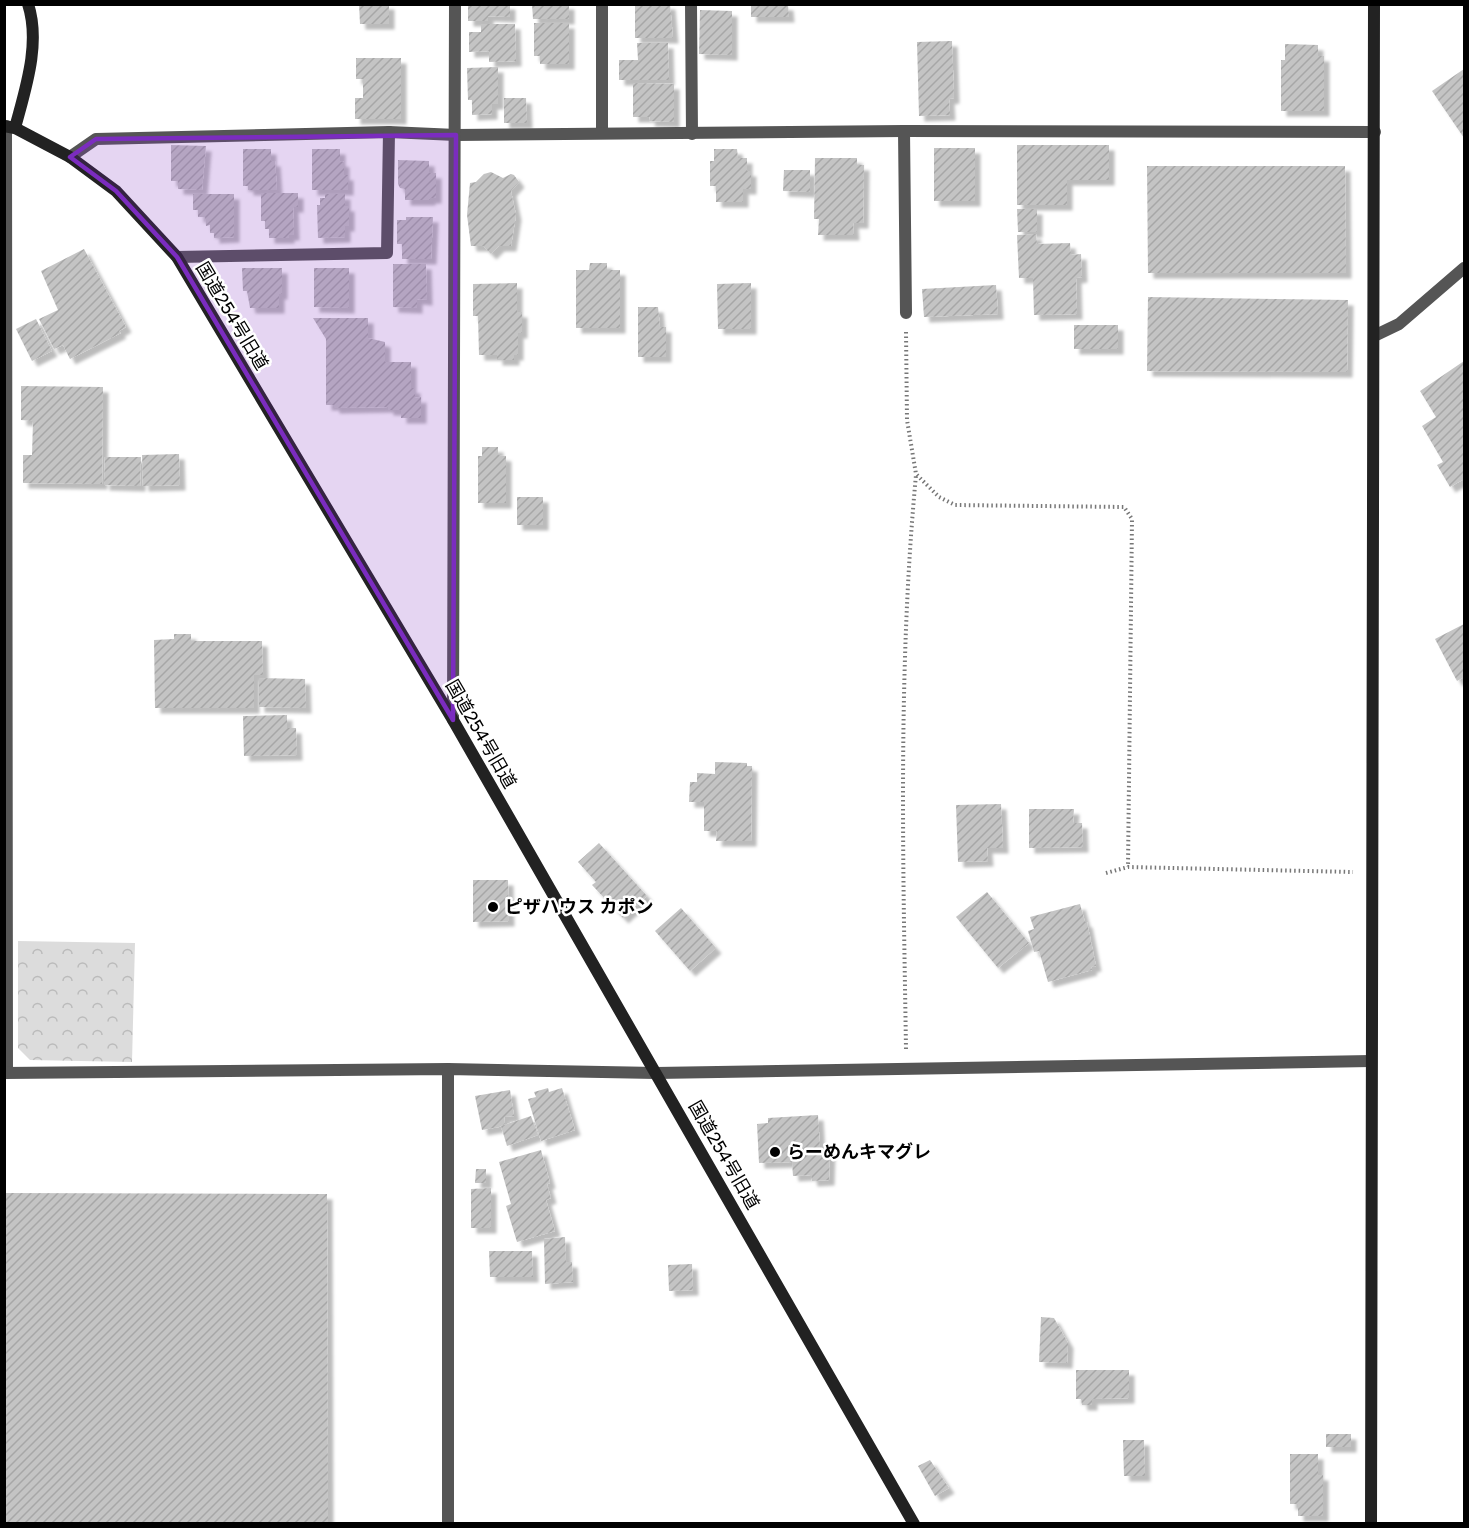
<svg xmlns="http://www.w3.org/2000/svg" width="1469" height="1528" viewBox="0 0 1469 1528" font-family="'Golos Text','Noto Sans JP',sans-serif">
<defs>
<pattern id="park-crowns" width="20" height="18" patternUnits="userSpaceOnUse" patternTransform="scale(1.5)"><rect width="20" height="18" fill="#dcdcdc"/><path d="M2 6a3 3 0 1 1 6 0M12 15a3 3 0 1 1 6 0" fill="none" stroke="#bbb"/></pattern>
<pattern id="building-hatch" width="6" height="6" patternUnits="userSpaceOnUse" patternTransform="scale(1.5)"><rect width="6" height="6" fill="#c4c4c4"/><path d="M-1 1l2-2M0 6l6-6M5 7l2-2" fill="none" stroke="#a7a7a7"/></pattern>
<filter id="shadow"><feDropShadow dx="5.5" dy="5.5" stdDeviation="1.5" flood-color="#0004"/></filter>
</defs>
<rect width="100%" height="100%" fill="#fff"/>
<polygon fill="url(#park-crowns)" points="18,941 135,943 132,1062 30,1060 18,1048"/>
<g fill="url(#building-hatch)" filter="url(#shadow)">
<polygon points="359,4 389,4 389,24 360,24"/>
<polygon points="468,4 510,4 510,17 488,16 488,21 468,21"/>
<polygon points="532,4 569,4 569,19 533,19"/>
<polygon points="635,4 670,4 673,38 635,38"/>
<polygon points="751,4 788,5 789,17 751,17"/>
<polygon points="700,10 732,11 732,55 699,54"/>
<polygon points="534,23 569,23 569,64 540,64 540,56 534,56"/>
<polygon points="481,24 515,24 516,61 489,62 489,51 469,52 469,32 481,32"/>
<polygon points="952,41 954,98 949,99 950,115 919,116 917,42"/>
<polygon points="637,43 668,43 669,80 619,80 619,60 638,60"/>
<polygon points="1285,44 1318,45 1318,56 1324,56 1324,111 1281,111 1281,60 1285,60"/>
<polygon points="356,58 401,58 401,119 355,119 355,98 363,98 363,79 356,79"/>
<polygon points="498,67 498,104 492,104 492,114 472,115 472,100 468,100 467,68"/>
<polygon points="1464,69 1464,138 1432,91"/>
<polygon points="633,83 674,84 674,122 649,121 650,117 633,117"/>
<polygon points="504,98 526,98 527,123 504,123"/>
<polygon points="171,145 206,146 202,190 178,189 178,181 171,181"/>
<polygon points="1017,145 1109,145 1109,180 1067,180 1067,205 1017,205"/>
<rect x="934" y="148" width="41" height="53"/>
<polygon points="243,149 271,149 271,161 275,161 277,190 248,190 248,186 243,186"/>
<polygon points="312,149 340,149 340,161 344,162 344,175 348,175 348,190 312,190"/>
<polygon points="714,149 737,149 738,158 747,158 747,171 751,171 751,189 743,189 743,202 716,202 716,186 710,186 710,161 714,161"/>
<polygon points="815,158 857,158 857,165 864,165 863,223 853,223 854,235 818,235 819,219 814,219"/>
<polygon points="398,160 429,161 429,173 436,173 436,198 430,198 430,200 405,200 405,189 400,188 398,184"/>
<polygon points="1147,166 1345,166 1346,273 1148,273"/>
<polygon points="784,170 810,170 810,192 783,191"/>
<polygon points="491,172 503,178 511,174 514,175 519,182 511,191 516,215 511,246 499,246 491,254 483,246 471,246 467,215 470,183 476,182 484,174"/>
<polygon points="261,193 298,193 298,207 293,207 294,235 289,235 289,238 269,238 269,229 265,229 265,221 261,221"/>
<polygon points="193,194 234,194 234,237 214,238 214,233 210,233 210,225 206,226 205,217 198,217 198,210 193,210"/>
<polygon points="325,194 345,194 345,206 349,206 349,226 345,226 345,237 318,238 317,205 320,205 320,198 325,198"/>
<polygon points="1017,209 1037,209 1037,232 1018,232"/>
<polygon points="406,217 433,217 431,259 402,259 402,244 397,244 397,220 406,220"/>
<polygon points="1036,234 1037,244 1070,243 1071,255 1081,254 1082,277 1076,278 1077,314 1034,315 1033,278 1019,278 1017,235"/>
<polygon points="84,249 126,327 119,331 121,333 70,359 63,345 54,349 39,319 58,310 41,271"/>
<polygon points="590,263 607,263 607,270 620,270 620,328 576,328 576,270 589,270"/>
<polygon points="393,264 426,264 427,300 417,299 417,308 393,307"/>
<polygon points="242,268 282,268 282,294 279,294 279,308 250,308 247,291 243,291"/>
<polygon points="314,268 349,268 349,308 314,307"/>
<polygon points="517,283 517,312 522,312 522,333 518,333 518,355 514,355 514,360 497,360 497,355 479,355 478,316 473,316 473,284"/>
<polygon points="751,283 751,329 718,329 717,284"/>
<polygon points="996,285 998,314 924,317 922,289"/>
<polygon points="1148,297 1348,300 1347,372 1147,371"/>
<polygon points="638,307 658,307 660,327 666,327 666,357 638,357"/>
<polygon points="313,318 368,318 368,338 385,342 385,362 411,362 411,388 415,388 415,398 421,397 421,418 401,418 401,410 388,410 388,407 334,408 334,405 326,405 326,339"/>
<polygon points="36,319 52,351 32,361 16,329"/>
<rect x="1074" y="325" width="44" height="24"/>
<polygon points="1464,361 1464,479 1450,487 1437,465 1443,462 1422,426 1436,417 1420,391"/>
<polygon points="21,386 103,387 102,484 23,483 23,455 32,455 33,421 21,420"/>
<polygon points="482,447 498,447 498,455 506,456 506,503 478,503 478,456 482,456"/>
<polygon points="179,454 180,485 143,486 142,455"/>
<polygon points="105,457 141,457 140,486 104,485"/>
<rect x="517" y="497" width="26" height="28"/>
<polygon points="1464,624 1464,677 1457,681 1435,639"/>
<polygon points="174,634 191,634 191,641 262,641 263,675 254,675 254,708 155,708 154,640 174,639"/>
<polygon points="259,678 305,679 306,708 259,707"/>
<polygon points="287,715 287,728 296,728 297,755 244,756 243,716"/>
<polygon points="715,762 747,763 747,766 752,766 751,841 716,841 717,831 704,831 704,802 689,802 690,782 697,782 697,773 715,774"/>
<polygon points="1001,804 1003,848 987,848 988,861 958,862 956,805"/>
<polygon points="1029,809 1074,809 1073,823 1082,823 1083,847 1029,848"/>
<polygon points="599,843 647,896 623,918 592,885 596,882 578,862"/>
<polygon points="473,880 508,880 509,921 473,922"/>
<polygon points="987,892 1029,943 998,968 956,917"/>
<polygon points="1080,904 1085,922 1087,922 1096,966 1091,967 1092,970 1048,982 1039,951 1034,952 1028,931 1034,929 1030,917"/>
<polygon points="681,908 716,948 690,971 655,931"/>
<polygon points="548,1088 549,1092 562,1088 575,1130 541,1141 528,1099 536,1097 534,1092"/>
<polygon points="510,1090 514,1116 504,1117 505,1124 499,1127 482,1130 475,1096"/>
<polygon points="818,1115 820,1148 830,1148 829,1180 812,1181 811,1175 793,1176 792,1162 759,1163 757,1124 768,1123 768,1118"/>
<polygon points="531,1116 538,1135 507,1146 501,1126"/>
<polygon points="541,1150 550,1183 547,1184 551,1198 546,1200 555,1231 517,1242 506,1206 511,1204 499,1162"/>
<polygon points="476,1169 486,1169 486,1183 475,1183"/>
<polygon points="491,1188 491,1228 471,1228 471,1189"/>
<polygon points="4,1193 327,1194 328,1524 4,1524"/>
<polygon points="565,1237 566,1262 572,1262 573,1282 545,1284 544,1239"/>
<polygon points="489,1251 532,1251 533,1277 490,1277"/>
<polygon points="692,1264 693,1290 669,1291 668,1265"/>
<polygon points="1041,1317 1054,1318 1068,1343 1067,1363 1039,1362"/>
<polygon points="1076,1370 1129,1370 1129,1398 1092,1399 1092,1405 1082,1405 1081,1399 1076,1399"/>
<rect x="1326" y="1434" width="25" height="13"/>
<polygon points="1123,1440 1144,1440 1145,1476 1124,1476"/>
<polygon points="1290,1454 1318,1454 1318,1475 1323,1475 1323,1516 1298,1516 1298,1504 1290,1504"/>
<polygon points="930,1460 949,1488 935,1496 918,1466"/>
</g>
<g fill="none" stroke-linecap="round" stroke-linejoin="round">
<g stroke="#777" stroke-width="4" stroke-dasharray="1.5 3" stroke-linecap="butt">
<polyline points="906,332 907,420 916,474 939,497 955,505 1124,507 1132,519 1128,867"/>
<polyline points="1106,873 1128,867 1353,872"/>
<path d="M 906,1049 C 903,857 898,666 916,475"/>
</g>
<g stroke="#555" stroke-width="12">
<polyline points="691,4 692,134"/>
<polyline points="904,131 906,313"/>
</g>
<g stroke="#555" stroke-width="12">
<polyline points="6,126 7,1073"/>
<polyline points="602,133 602,4"/>
<polyline points="70,157 96,139 389,132 456,135 904,131 1375,132"/>
<polyline points="177,257 387,253 389,132"/>
<polyline points="1374,336 1399,324 1464,268"/>
<polyline points="453,720 455,4"/>
<polyline points="4,1073 448,1069 656,1073 1371,1061"/>
<polyline points="448,1524 448,1069"/>
</g>
<g stroke="#222" stroke-width="12">
<polyline points="4,126 15,128 70,157 116,191 177,257 453,720 914,1524"/>
<path d="M 15,128 C 25,90 41,44 28,4"/>
<polyline points="1371,1524 1374,4"/>
</g>
</g>
<path fill="#7b2cbf" fill-opacity="0.2" stroke="#7b2cbf" stroke-width="4.5" stroke-linejoin="round" d="M 456,135 L 453,720 L 177,257 L 116,191 L 70,157 L 96,139 Z"/>
<g fill="#000" stroke="#fff" stroke-width="2">
<circle cx="493" cy="907" r="6"/>
<circle cx="775" cy="1152" r="6"/>
</g>
<g text-anchor="middle" stroke-width="5" stroke-linejoin="round" paint-order="stroke">
<g font-size="18" fill="#000" stroke="#fff">
<text transform="translate(232 316) rotate(59)" y="6">国道254号旧道</text>
<text transform="translate(481 734) rotate(60)" y="6">国道254号旧道</text>
<text transform="translate(724 1155) rotate(60)" y="6">国道254号旧道</text>
</g>
<g font-size="18" font-weight="bold" fill="#000" stroke="#fff" text-anchor="start">
<text x="505" y="913">ピザハウス カポン</text>
<text x="787" y="1158">らーめんキマグレ</text>
</g>
</g>
<rect width="1469" height="1528" fill="none" stroke="#000000" stroke-width="12"/>
</svg>
